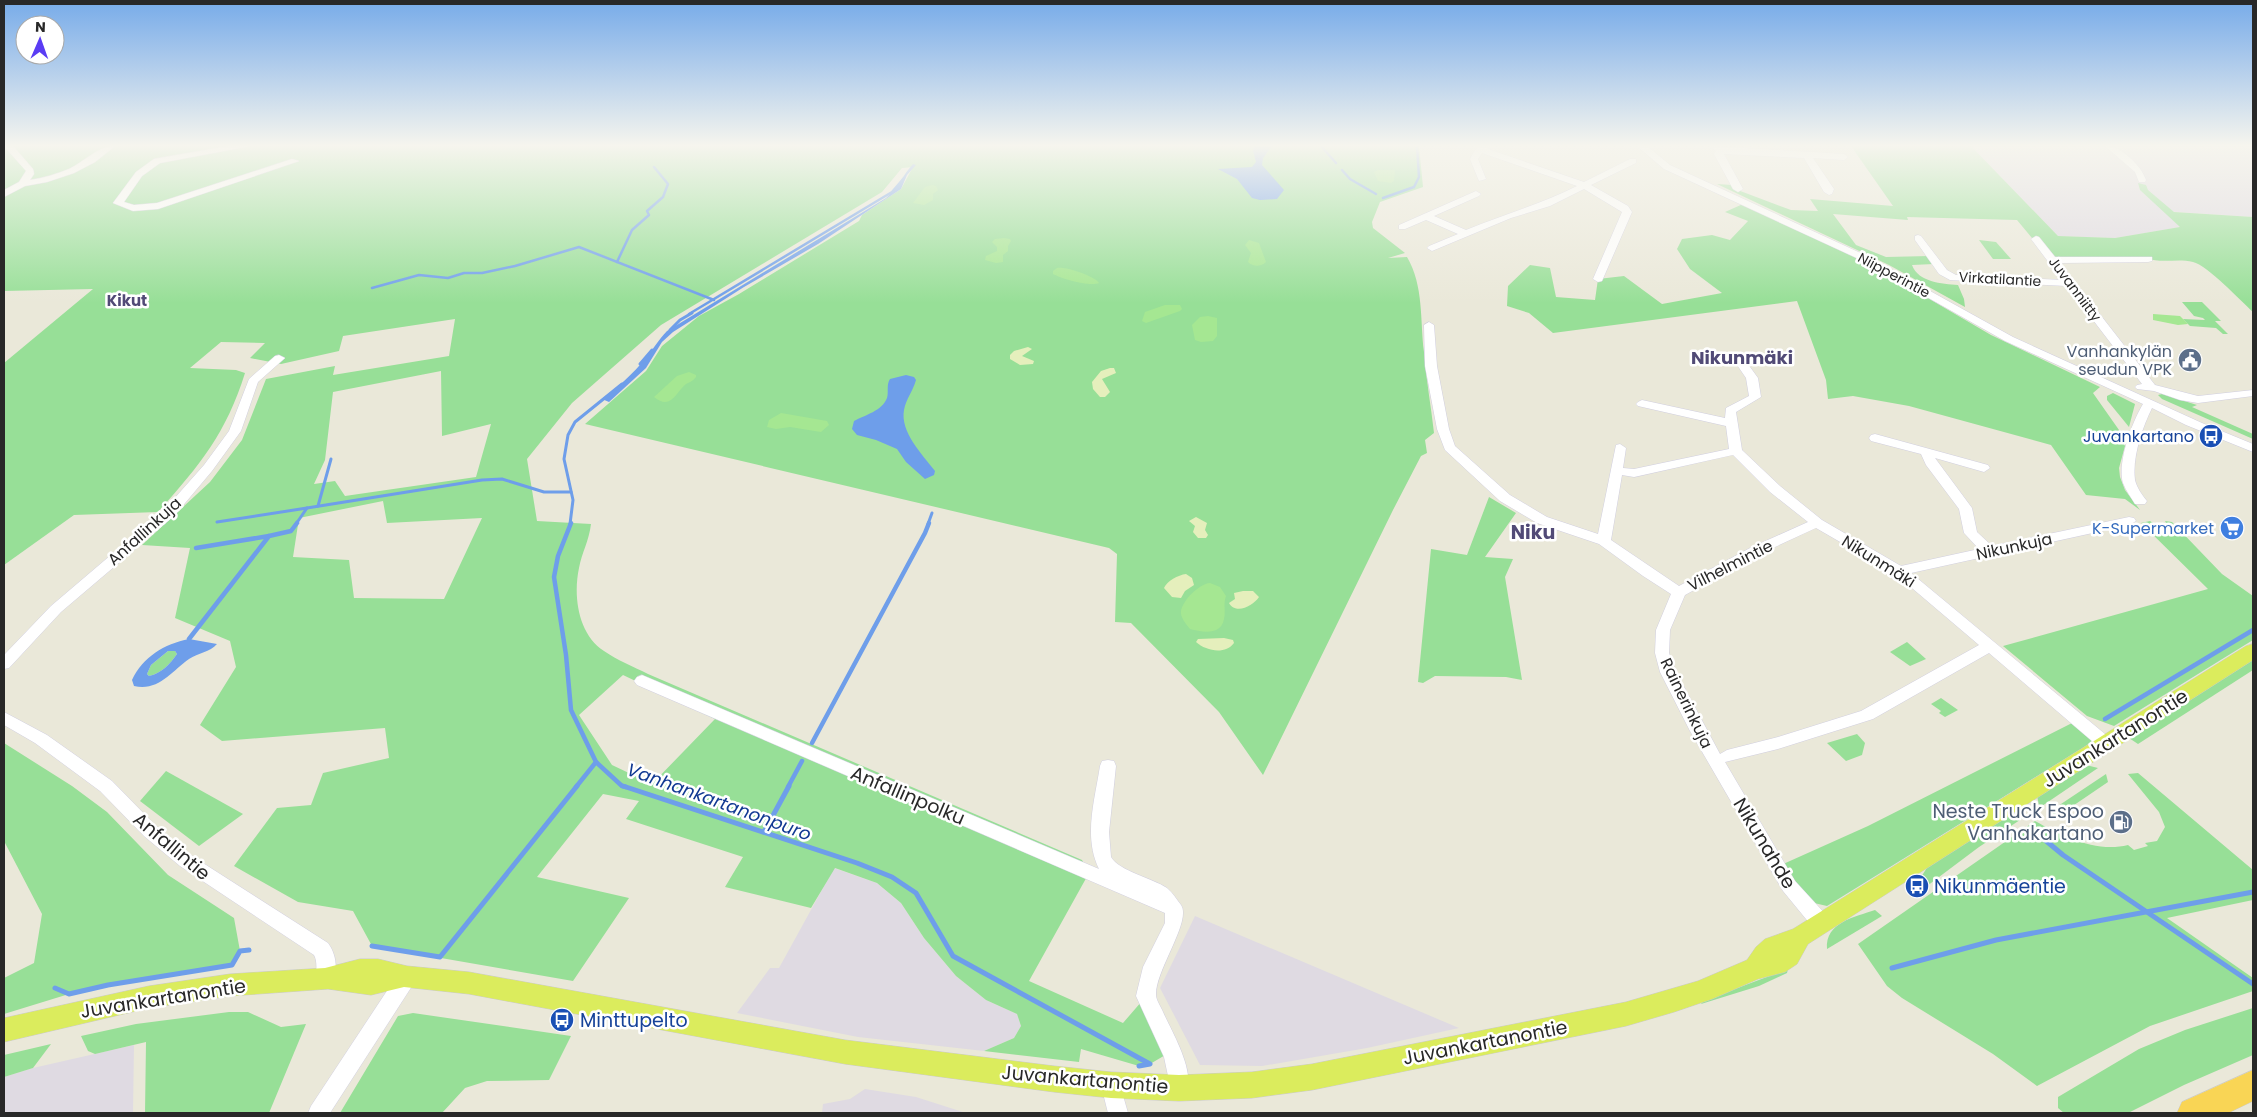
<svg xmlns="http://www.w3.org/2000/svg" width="2257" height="1117" viewBox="0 0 2257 1117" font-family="Poppins,sans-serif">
<rect width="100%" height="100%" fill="#eae8d9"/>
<g fill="#dfdae2">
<polygon points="1971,146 2253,146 2253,217 2163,211 2181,227 2115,238 2058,236"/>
<polygon points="834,868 877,883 901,903 924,938 956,976 986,1000 1017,1014 1021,1026 1014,1038 984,1051 858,1037 737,1013 770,968 779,968"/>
<polygon points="1195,916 1459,1028 1367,1048 1262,1066 1200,1065 1160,988"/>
<polygon points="134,1045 133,1113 4,1113 4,1077 33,1068"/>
<polygon points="865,1089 916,1097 966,1113 822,1113 823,1104 850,1099"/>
</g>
<g fill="#97df97" fill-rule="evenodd">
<path d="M 4,146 L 1419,146 L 1423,187 L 1380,202 L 1372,222 L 1373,228 L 1405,253 L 1388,258 L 1407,257 C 1424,286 1420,320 1424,352 C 1426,379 1431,406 1434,433 L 1425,440 L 1427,453 L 1421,456 L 1393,510 L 1263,775 L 1219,712 L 1131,623 L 1115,622 L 1117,554 L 1109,548 L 585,424 L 646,371 L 662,346 L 699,316 L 739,294 L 859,221 L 862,215 L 901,189 L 913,167 L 902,168 L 882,192 L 661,325 L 572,403 L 527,459 L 537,521 L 591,524 C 589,541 582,552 579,568 C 573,596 578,634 604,651 C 617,660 634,667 648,674 L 1082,860 L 1089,873 L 1029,981 L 1123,1023 L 1142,1001 L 1167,1054 L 1150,1064 L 1139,1066 L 1081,1049 L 1079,1062 L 984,1051 L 1014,1038 L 1021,1026 L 1017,1014 L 986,1000 L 956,976 L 924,938 L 901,903 L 877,883 L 835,868 L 811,908 L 725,887 L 743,857 L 626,819 L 639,801 L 603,794 L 537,877 L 629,898 L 573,981 L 372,946 L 353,911 L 298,902 L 234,866 L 277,808 L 311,805 L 323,773 L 389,758 L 385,728 L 222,741 L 200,725 L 236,667 L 230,641 L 175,618 L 190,548 L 142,545 L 210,482 L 242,440 L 266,379 L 335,366 L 333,375 L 449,356 L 455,319 L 343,336 L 339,351 L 281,364 L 250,358 L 265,343 L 221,342 L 190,368 L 236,370 L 245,373 C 226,434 199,466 158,512 L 74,515 L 4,565 L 4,363 L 93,289 L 4,291 ZM 441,371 L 442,436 L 491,424 L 476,477 L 345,496 L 335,481 L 314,484 L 325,460 L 333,392 ZM 383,501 L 387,523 L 482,518 L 444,599 L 354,598 L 349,560 L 293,557 L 299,518 ZM 623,675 L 715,719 L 652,784 L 612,765 L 579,715 Z"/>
<path d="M 1851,146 L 1971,146 L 2058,236 L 2115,238 L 2180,227 L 2140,190 L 2138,183 L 2146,185 L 2148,190 L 2174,212 L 2253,217 L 2253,312 C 2241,301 2207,265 2193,262 C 2177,258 2162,264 2146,258 L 2057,259 L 2040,238 L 2032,238 L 2017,220 L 1907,217 L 1908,220 L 1833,214 L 1856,245 L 1886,257 L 1929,256 L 1934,264 L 1912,265 C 1918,282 1942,284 1958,285 L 1964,299 L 1965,307 L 1889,265 L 1717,184 L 1732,185 L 1735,189 L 1791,210 L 1818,211 L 1810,199 L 1893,206 Z"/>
<polygon points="1743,204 1873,266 1991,335 2100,387 2093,393 2119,430 2120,438 2125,446 2119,468 2120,477 2125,490 2140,510 2125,499 2086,495 2051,445 1909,406 1853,396 1828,399 1826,380 1797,301 1553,333 1529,313 1507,306 1508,286 1530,265 1550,268 1556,297 1595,300 1598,279 1624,276 1662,304 1722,293 1690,269 1677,249 1682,239 1712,235 1730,240 1748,221 1725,212"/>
<polygon points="1979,240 1996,242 2011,259 1993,259"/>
<polygon points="2182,302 2202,302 2221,321 2215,321 2228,334 2223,334 2216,328 2190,326 2183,319 2205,320 2203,318 2194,316"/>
<polygon points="2113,393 2135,404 2129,427 2107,400 2107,396"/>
<polygon points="2162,394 2197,405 2192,407 2253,434 2253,439 2162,399 2158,395"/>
<polygon points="1489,497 1516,513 1485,557 1513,559 1505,577 1522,680 1506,677 1435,676 1423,683 1418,682 1431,549 1467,555"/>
<polygon points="2150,521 2161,528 2168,526 2165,521 2172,522 2222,574 2253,596 2253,640 2114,726 2087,716 2003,646 2208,589 2141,523"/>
<polygon points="1907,642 1926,659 1910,666 1890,652"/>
<path d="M 168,651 L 175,651 L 177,654 C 169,665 162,673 149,676 L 147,674 L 151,665 Z"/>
<polygon points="2253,659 2253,670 2138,744 2129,738"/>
<polygon points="1941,698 1958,710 1945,717 1939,713 1941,711 1931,704"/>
<polygon points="2076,721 2092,741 2086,746 1827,906 1814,903 1781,865 1868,826"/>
<polygon points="1857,734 1865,743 1862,755 1846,761 1827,743"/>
<polygon points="4,743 72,786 107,812 168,875 234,918 240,951 232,965 108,985 69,994 4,1014 4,978 34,963 42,914 4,841"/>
<polygon points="2086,765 2098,768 2042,806 2039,805 2037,796"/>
<polygon points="166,771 243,814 199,846 140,801"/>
<path d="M 2138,773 L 2253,870 L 2253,900 L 2167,918 L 2253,978 L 2253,991 L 2150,1026 L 2037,1086 L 1993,1054 L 1902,998 L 1887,986 L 1858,944 L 2035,821 C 2062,836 2096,853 2128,845 L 2134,850 L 2148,846 L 2145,843 L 2157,841 L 2165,827 L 2159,812 L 2128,774 Z"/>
<polygon points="2106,774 2108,782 2058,816 2049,812"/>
<polygon points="2018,814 2023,818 1979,847 1927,886 1918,882 1928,866 2009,815"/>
<path d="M 1875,910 L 1882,916 L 1827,949 C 1825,922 1855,917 1875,910 Z"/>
<polygon points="1788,969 1787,973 1759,986 1701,1004 1703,1001"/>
<polygon points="2253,1008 2253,1055 2184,1085 2128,1113 2064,1113 2058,1108 2058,1097 2139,1049 2185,1030"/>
<polygon points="229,1012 248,1012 281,1027 306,1024 269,1113 145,1113 146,1042 95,1054 88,1051 81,1036 136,1024"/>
<polygon points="413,1013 571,1036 549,1080 487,1081 465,1088 442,1113 340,1113 398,1016"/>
<polygon points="51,1044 33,1068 4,1077 4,1055"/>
</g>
<g fill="#e5efbc">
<polygon points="1028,347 1032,349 1022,356 1034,361 1033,364 1020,365 1010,359 1010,355 1014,351"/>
<polygon points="1110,368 1114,368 1116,373 1102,379 1110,392 1105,397 1100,397 1093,389 1092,382 1101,371"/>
<polygon points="1196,517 1207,523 1205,530 1208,535 1206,538 1198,538 1193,532 1195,526 1189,521"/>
<path d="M 1186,574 L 1192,578 L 1194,585 L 1185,591 L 1181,598 L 1172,597 L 1164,588 C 1167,581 1178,575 1186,574 Z"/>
<path d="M 1243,591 L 1253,591 L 1259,597 C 1253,606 1236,615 1229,603 L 1235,599 L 1234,593 Z"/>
<path d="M 1224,638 L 1233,640 L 1234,643 C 1225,655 1206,651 1196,642 L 1198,639 Z"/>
</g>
<g fill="#a5e792">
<polygon points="1378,170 1395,170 1394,181 1391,183 1378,181 1374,172"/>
<polygon points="932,185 936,186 938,190 933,194 933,200 924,205 913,203 925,187"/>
<polygon points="1004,238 1010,239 1011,241 1008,246 1008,251 1003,255 1003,262 996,263 985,260 986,256 997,251 997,247 992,242 995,239"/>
<path d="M 1249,240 L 1259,243 L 1266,262 C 1261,267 1253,267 1248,262 L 1251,253 L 1245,245 Z"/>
<path d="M 1057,268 C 1065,266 1095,276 1099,283 C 1090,287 1062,279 1053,274 L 1053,271 Z"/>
<polygon points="1165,305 1180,305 1182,309 1180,311 1146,323 1142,321 1145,312"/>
<polygon points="2153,314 2180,316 2188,324 2178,325 2153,320"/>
<polygon points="1208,316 1217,318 1217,336 1213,341 1201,342 1195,340 1192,325 1200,317"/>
<path d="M 689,372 L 696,375 L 696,377 C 693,381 690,382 686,384 C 676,392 671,411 654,397 L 677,376 Z"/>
<polygon points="781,413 827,421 829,425 821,432 790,427 776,429 767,427 769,420"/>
<path d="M 1210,583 L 1220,587 L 1226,596 C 1223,604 1226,611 1224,619 C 1221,636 1202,632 1190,629 C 1186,624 1180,617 1181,611 C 1183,600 1199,584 1210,583 Z"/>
</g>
<g fill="#6e9eea" fill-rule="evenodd">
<polygon points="1255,146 1272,146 1263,158 1262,165 1284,190 1277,199 1260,200 1252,198 1237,179 1218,169 1252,167 1256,162 1253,151"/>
<path d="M 913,164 L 916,165 L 907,175 L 901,189 L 818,244 L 744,287 L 673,332 L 662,342 L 646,368 L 609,402 L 602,399 C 617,388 633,374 645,359 C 653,350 658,340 667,331 L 886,198 C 899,187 902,176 913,164 Z"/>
<path d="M 906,375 L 914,377 L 916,380 C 913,391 906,399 904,410 C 900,432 922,454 935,471 L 934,475 L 925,479 L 906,462 L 897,449 L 876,440 L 857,435 L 852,429 L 854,421 C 865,415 882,411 887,398 C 889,392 886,385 890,379 Z"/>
<path d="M 189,639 L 217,644 C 210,652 198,653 189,659 C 172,671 158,692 134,686 L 132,680 C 143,657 164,644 189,639 ZM 168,651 L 175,651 L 177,654 C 169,665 162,673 149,676 L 147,674 L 151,665 Z"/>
</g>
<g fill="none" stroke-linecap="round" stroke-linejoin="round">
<g stroke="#6e9eea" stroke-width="2.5">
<polyline points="1321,146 1336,163"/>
<polyline points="1342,170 1350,179 1376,194"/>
<polyline points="1383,198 1414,187 1419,177 1417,146"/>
<polyline points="617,262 632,230 649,215 647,211 663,197 668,184 654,167"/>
<polyline points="372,288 419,275 448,278 464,273 482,273 515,266 579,247 714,300"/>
<polyline points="689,314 892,192 904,178"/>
</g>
<g stroke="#6e9eea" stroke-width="3">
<polyline points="670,330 680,320 692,313"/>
<polyline points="640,364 652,350"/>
<polyline points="318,506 331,459"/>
<polyline points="217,522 307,508"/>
<polyline points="296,524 307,508 482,480 502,479 544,492 571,492"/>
<polyline points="570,524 573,500 564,459 568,435 575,422 622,384"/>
<polyline points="928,524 932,513"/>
</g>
<g stroke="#6e9eea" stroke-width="4.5">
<polyline points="571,523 558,556 554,577 566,655 571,710 596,762 622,786 626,787"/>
<polyline points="196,548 269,536"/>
<polyline points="189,639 269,536 291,531 297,523"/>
<polyline points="2105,719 2253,630"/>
<polyline points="812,743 925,533 929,523"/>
<polyline points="576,787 596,762"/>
<polyline points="788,787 802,761"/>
</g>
<g stroke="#6e9eea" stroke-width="5">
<polyline points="623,786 857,863 892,877 916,893 953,956 1150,1064 1139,1066"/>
<polyline points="764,832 789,786"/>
<polyline points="2039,835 2063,855 2253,984"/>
<polyline points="372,946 440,957 577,786"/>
<polyline points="1892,968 1996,940 2253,892"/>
<polyline points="55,988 69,994 108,985 232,965 240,951 249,950"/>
</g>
<g stroke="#d1cfe0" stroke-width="1">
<g id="minor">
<path d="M 4,146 L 13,146 L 33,169 L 34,174 L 30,180 C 43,178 57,174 69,169 C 84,162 98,146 115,146 L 95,162 L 74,173 L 47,182 L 25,186 L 4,197 L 4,190 L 19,182 L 26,171 Z"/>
<polygon points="229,146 250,146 160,163 142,176 124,202 134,205 157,203 292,159 299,161 158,209 133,211 113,203 136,172 154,159"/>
<path d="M 1481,146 L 1491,146 L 1488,149 L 1584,182 L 1630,159 L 1636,159 L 1636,163 L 1591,185 L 1628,206 L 1632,212 L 1602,281 L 1598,282 L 1593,279 L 1622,212 L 1584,189 L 1550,206 L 1511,218 L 1432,251 L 1427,248 L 1429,246 L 1458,234 L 1426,220 L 1405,229 L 1399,229 L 1399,225 L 1476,191 L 1481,194 L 1479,196 L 1434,216 L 1466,230 C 1503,215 1541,204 1577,186 L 1482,153 L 1478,159 L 1486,179 L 1479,181 L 1470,159 L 1475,150 Z"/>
<path d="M 1637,146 L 1647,146 L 1670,165 L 1867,256 L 2013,337 L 2202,423 L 2253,444 L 2253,452 L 2186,425 L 2152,408 C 2142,428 2132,458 2135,480 C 2137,488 2142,495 2147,501 L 2145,504 L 2135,504 C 2131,497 2126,491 2123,483 C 2117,463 2132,422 2143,404 L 2005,341 L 1861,260 L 1664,169 Z"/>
<polygon points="1709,146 1844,154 1848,157 1844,160 1813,158 1834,189 1832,194 1829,195 1824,192 1804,158 1724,154 1743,189 1738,192 1733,189 1714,154 1716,151"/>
<path d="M 2105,146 C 2121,146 2141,165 2146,180 L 2145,182 L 2139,182 L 2135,172 Z"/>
<polygon points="1918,235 1921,236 1947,270 1956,275 2062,280 2031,239 2036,236 2039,237 2055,257 2152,257 2152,261 2148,262 2060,263 2155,385 2198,396 2253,390 2253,396 2198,403 2180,400 2154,391 2137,389 2135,387 2137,385 2142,384 2067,286 1950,280 1939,274 1915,240 1915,236"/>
<path d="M 1429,322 L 1434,325 L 1437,366 L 1449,429 L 1455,446 L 1510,495 L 1547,517 L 1598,534 L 1616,445 L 1620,444 L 1626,448 L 1623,468 L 1634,469 L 1729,449 L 1726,426 L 1638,406 L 1636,404 L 1638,402 L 1642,400 L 1725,418 L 1726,408 L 1749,396 L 1746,378 L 1735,362 L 1741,359 L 1745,360 L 1758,378 L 1761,397 L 1736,412 L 1742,450 L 1780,486 L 1822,520 L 1901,566 L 1979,549 L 1964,533 L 1959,509 L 1926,465 L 1921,454 L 1871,441 L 1869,438 L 1871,435 L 1875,434 L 1988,465 L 1990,468 L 1984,472 L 1935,458 L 1972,508 L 1977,532 L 1992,546 L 2129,517 L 2134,518 L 2136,521 L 2129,525 L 1911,573 L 2111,739 L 2113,743 L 2111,747 L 2105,749 L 2099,747 L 1989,653 L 1873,719 L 1778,749 L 1725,762 L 1795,881 L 1829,918 L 1831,924 L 1829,930 L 1822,932 L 1815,930 L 1783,891 L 1690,731 L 1660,672 L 1655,653 L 1656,630 L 1671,594 L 1643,576 L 1599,544 L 1537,523 L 1500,501 L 1445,450 L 1437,429 L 1425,366 L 1424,325 ZM 1733,455 L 1770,492 L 1808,522 L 1752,547 L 1679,586 L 1611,540 L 1622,475 L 1634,477 ZM 1816,528 L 1880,565 L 1906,583 L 1979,645 L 1861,711 L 1778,737 L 1727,750 L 1720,754 L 1676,672 L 1669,653 L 1670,630 L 1685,595 L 1762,553 Z"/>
<polygon points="279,355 285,358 258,382 241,431 212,471 175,515 61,612 9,668 4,669 4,655 51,606 165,509 204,465 229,431 249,379 275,356"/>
<path d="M 642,675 L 1099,869 C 1083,837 1095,799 1100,766 L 1102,761 L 1108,760 L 1114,761 L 1116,766 L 1109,832 L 1111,857 C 1119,871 1152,878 1167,888 C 1173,893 1177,900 1181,905 C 1192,921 1155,971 1156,995 C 1156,1000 1161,1007 1163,1012 C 1173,1034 1196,1072 1186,1095 L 1179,1098 L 1172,1095 L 1164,1057 L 1136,996 L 1143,967 L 1165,923 L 1165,913 L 637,685 L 634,681 L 637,677 Z"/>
<path d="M 4,712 L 47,735 L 112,781 L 156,826 L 192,856 L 328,943 C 337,955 338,971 332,985 L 325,988 L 318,985 C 314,975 319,964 314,955 L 180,866 L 144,836 L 100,791 L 35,743 L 4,725 Z"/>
<polygon points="407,968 414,971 417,977 414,983 330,1113 308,1113 311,1106 400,971"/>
<polygon points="1111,1075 1118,1078 1128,1113 1108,1113 1101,1085 1104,1078"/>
</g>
</g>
<g stroke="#cbcbcb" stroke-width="1">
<polygon id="major" points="2253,644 2253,660 1808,944 1797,964 1785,972 1758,979 1712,999 1674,1012 1626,1026 1312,1090 1252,1098 1179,1101 1111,1098 1054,1092 845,1064 469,994 404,987 371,995 328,989 230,996 149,1008 4,1042 4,1018 149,986 230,974 325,968 360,959 378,959 407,966 469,972 845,1040 1054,1066 1111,1072 1179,1075 1252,1072 1312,1064 1626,1002 1698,981 1747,960 1756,947 1765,939 1793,929 2246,646"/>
</g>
<g stroke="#cbcbcb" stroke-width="1">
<polygon id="highway" points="2253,1070 2253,1101 2228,1113 2177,1113 2182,1102"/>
</g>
<use href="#minor" fill="#fff" fill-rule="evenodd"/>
<use href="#major" fill="#dbec5d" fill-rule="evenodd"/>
<use href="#highway" fill="#f9d555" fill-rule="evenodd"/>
</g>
<linearGradient id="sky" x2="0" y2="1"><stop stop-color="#77abe9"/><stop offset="0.48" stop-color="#f6f5ee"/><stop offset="1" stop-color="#f6f5ee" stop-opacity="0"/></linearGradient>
<rect width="2257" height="303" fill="url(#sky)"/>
<defs>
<g id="civic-disc" transform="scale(1.25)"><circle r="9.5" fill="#5c6f8a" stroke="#fff"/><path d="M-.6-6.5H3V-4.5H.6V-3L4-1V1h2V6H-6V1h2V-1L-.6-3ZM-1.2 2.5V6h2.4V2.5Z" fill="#fff"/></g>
<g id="bus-disc" transform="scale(1.25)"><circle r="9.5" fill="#1a4fb4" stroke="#fff"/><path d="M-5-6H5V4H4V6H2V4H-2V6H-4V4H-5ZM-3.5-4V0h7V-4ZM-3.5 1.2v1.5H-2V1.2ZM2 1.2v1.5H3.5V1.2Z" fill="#fff"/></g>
<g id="supermarket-disc" transform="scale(1.25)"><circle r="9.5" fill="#3f7fe0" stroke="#fff"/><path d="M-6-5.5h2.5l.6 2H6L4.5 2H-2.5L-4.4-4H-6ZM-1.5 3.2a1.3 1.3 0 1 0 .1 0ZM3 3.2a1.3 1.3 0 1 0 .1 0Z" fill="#fff"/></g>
<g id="fuel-disc" transform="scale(1.25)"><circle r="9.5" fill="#5c6f8a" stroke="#fff"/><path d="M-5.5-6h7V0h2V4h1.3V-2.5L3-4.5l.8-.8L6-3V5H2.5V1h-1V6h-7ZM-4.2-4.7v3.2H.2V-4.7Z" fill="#fff"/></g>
</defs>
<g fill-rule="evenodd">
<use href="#civic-disc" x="2190" y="360"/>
<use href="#bus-disc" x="2211" y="436"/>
<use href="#supermarket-disc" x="2232" y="528"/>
<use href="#fuel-disc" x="2121" y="822"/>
<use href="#bus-disc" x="1917" y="886"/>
<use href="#bus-disc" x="562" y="1020"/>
</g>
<g text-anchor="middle" stroke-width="5" stroke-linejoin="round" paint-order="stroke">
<g font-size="14" fill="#282828" stroke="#fff">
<text transform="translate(1894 275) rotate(28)" y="5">Niipperintie</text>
<text transform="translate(2000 279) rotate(3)" y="5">Virkatilantie</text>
<text transform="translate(2075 289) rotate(53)" y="5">Juvanniitty</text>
</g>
<g font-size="15" font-weight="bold" fill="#514a76" stroke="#fff">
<text x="127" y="306">Kikut</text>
</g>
<g font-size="16" fill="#4e5e75" stroke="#fff" text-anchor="end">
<text x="2172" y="357">Vanhankylän<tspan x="2172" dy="18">seudun VPK</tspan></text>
</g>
<g font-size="16" fill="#164399" stroke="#fff" text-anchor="end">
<text x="2194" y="442">Juvankartano</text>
</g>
<g font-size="16" fill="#366cbe" stroke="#fff" text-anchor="end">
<text x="2214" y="534">K-Supermarket</text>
</g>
<g font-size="16" fill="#282828" stroke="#fff">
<text transform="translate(144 531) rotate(-42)" y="6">Anfallinkuja</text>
<text transform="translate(2014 546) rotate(-12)" y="6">Nikunkuja</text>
<text transform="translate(1879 561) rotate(32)" y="6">Nikunmäki</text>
<text transform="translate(1730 565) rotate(-27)" y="6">Vilhelmintie</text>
<text transform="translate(1687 703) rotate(64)" y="6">Rainerinkuja</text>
</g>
<g font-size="18" font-weight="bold" fill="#514a76" stroke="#fff">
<text x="1742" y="364">Nikunmäki</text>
</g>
<g font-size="18" font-style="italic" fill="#113992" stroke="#fff">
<text transform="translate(719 802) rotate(20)" y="6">Vanhankartanonpuro</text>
</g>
<g font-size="19" font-weight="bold" fill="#514a76" stroke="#fff">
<text x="1533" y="539">Niku</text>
</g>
<g font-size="19" fill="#282828" stroke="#fff">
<text transform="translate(2115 738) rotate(-32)" y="7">Juvankartanontie</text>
<text transform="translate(908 795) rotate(23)" y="7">Anfallinpolku</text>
<text transform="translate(1765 843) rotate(59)" y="7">Nikunahde</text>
<text transform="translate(172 846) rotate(40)" y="7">Anfallintie</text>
<text transform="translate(163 998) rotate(-9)" y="7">Juvankartanontie</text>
<text transform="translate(1485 1042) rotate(-11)" y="7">Juvankartanontie</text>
<text transform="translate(1085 1079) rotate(5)" y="7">Juvankartanontie</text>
</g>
<g font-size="19" fill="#4e5e75" stroke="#fff" text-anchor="end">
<text x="2104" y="818">Neste Truck Espoo<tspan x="2104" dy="22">Vanhakartano</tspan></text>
</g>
<g font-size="19" fill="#164399" stroke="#fff" text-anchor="start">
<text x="1934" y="893">Nikunmäentie</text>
<text x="580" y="1027">Minttupelto</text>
</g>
</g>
<rect width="2257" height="1117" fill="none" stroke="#282828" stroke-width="10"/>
<g transform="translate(40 40) rotate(2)"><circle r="24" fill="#ffffff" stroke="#a9a9a9"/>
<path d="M0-4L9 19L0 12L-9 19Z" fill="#5a3cf4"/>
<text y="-8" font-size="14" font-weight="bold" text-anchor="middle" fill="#282828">N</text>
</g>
</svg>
